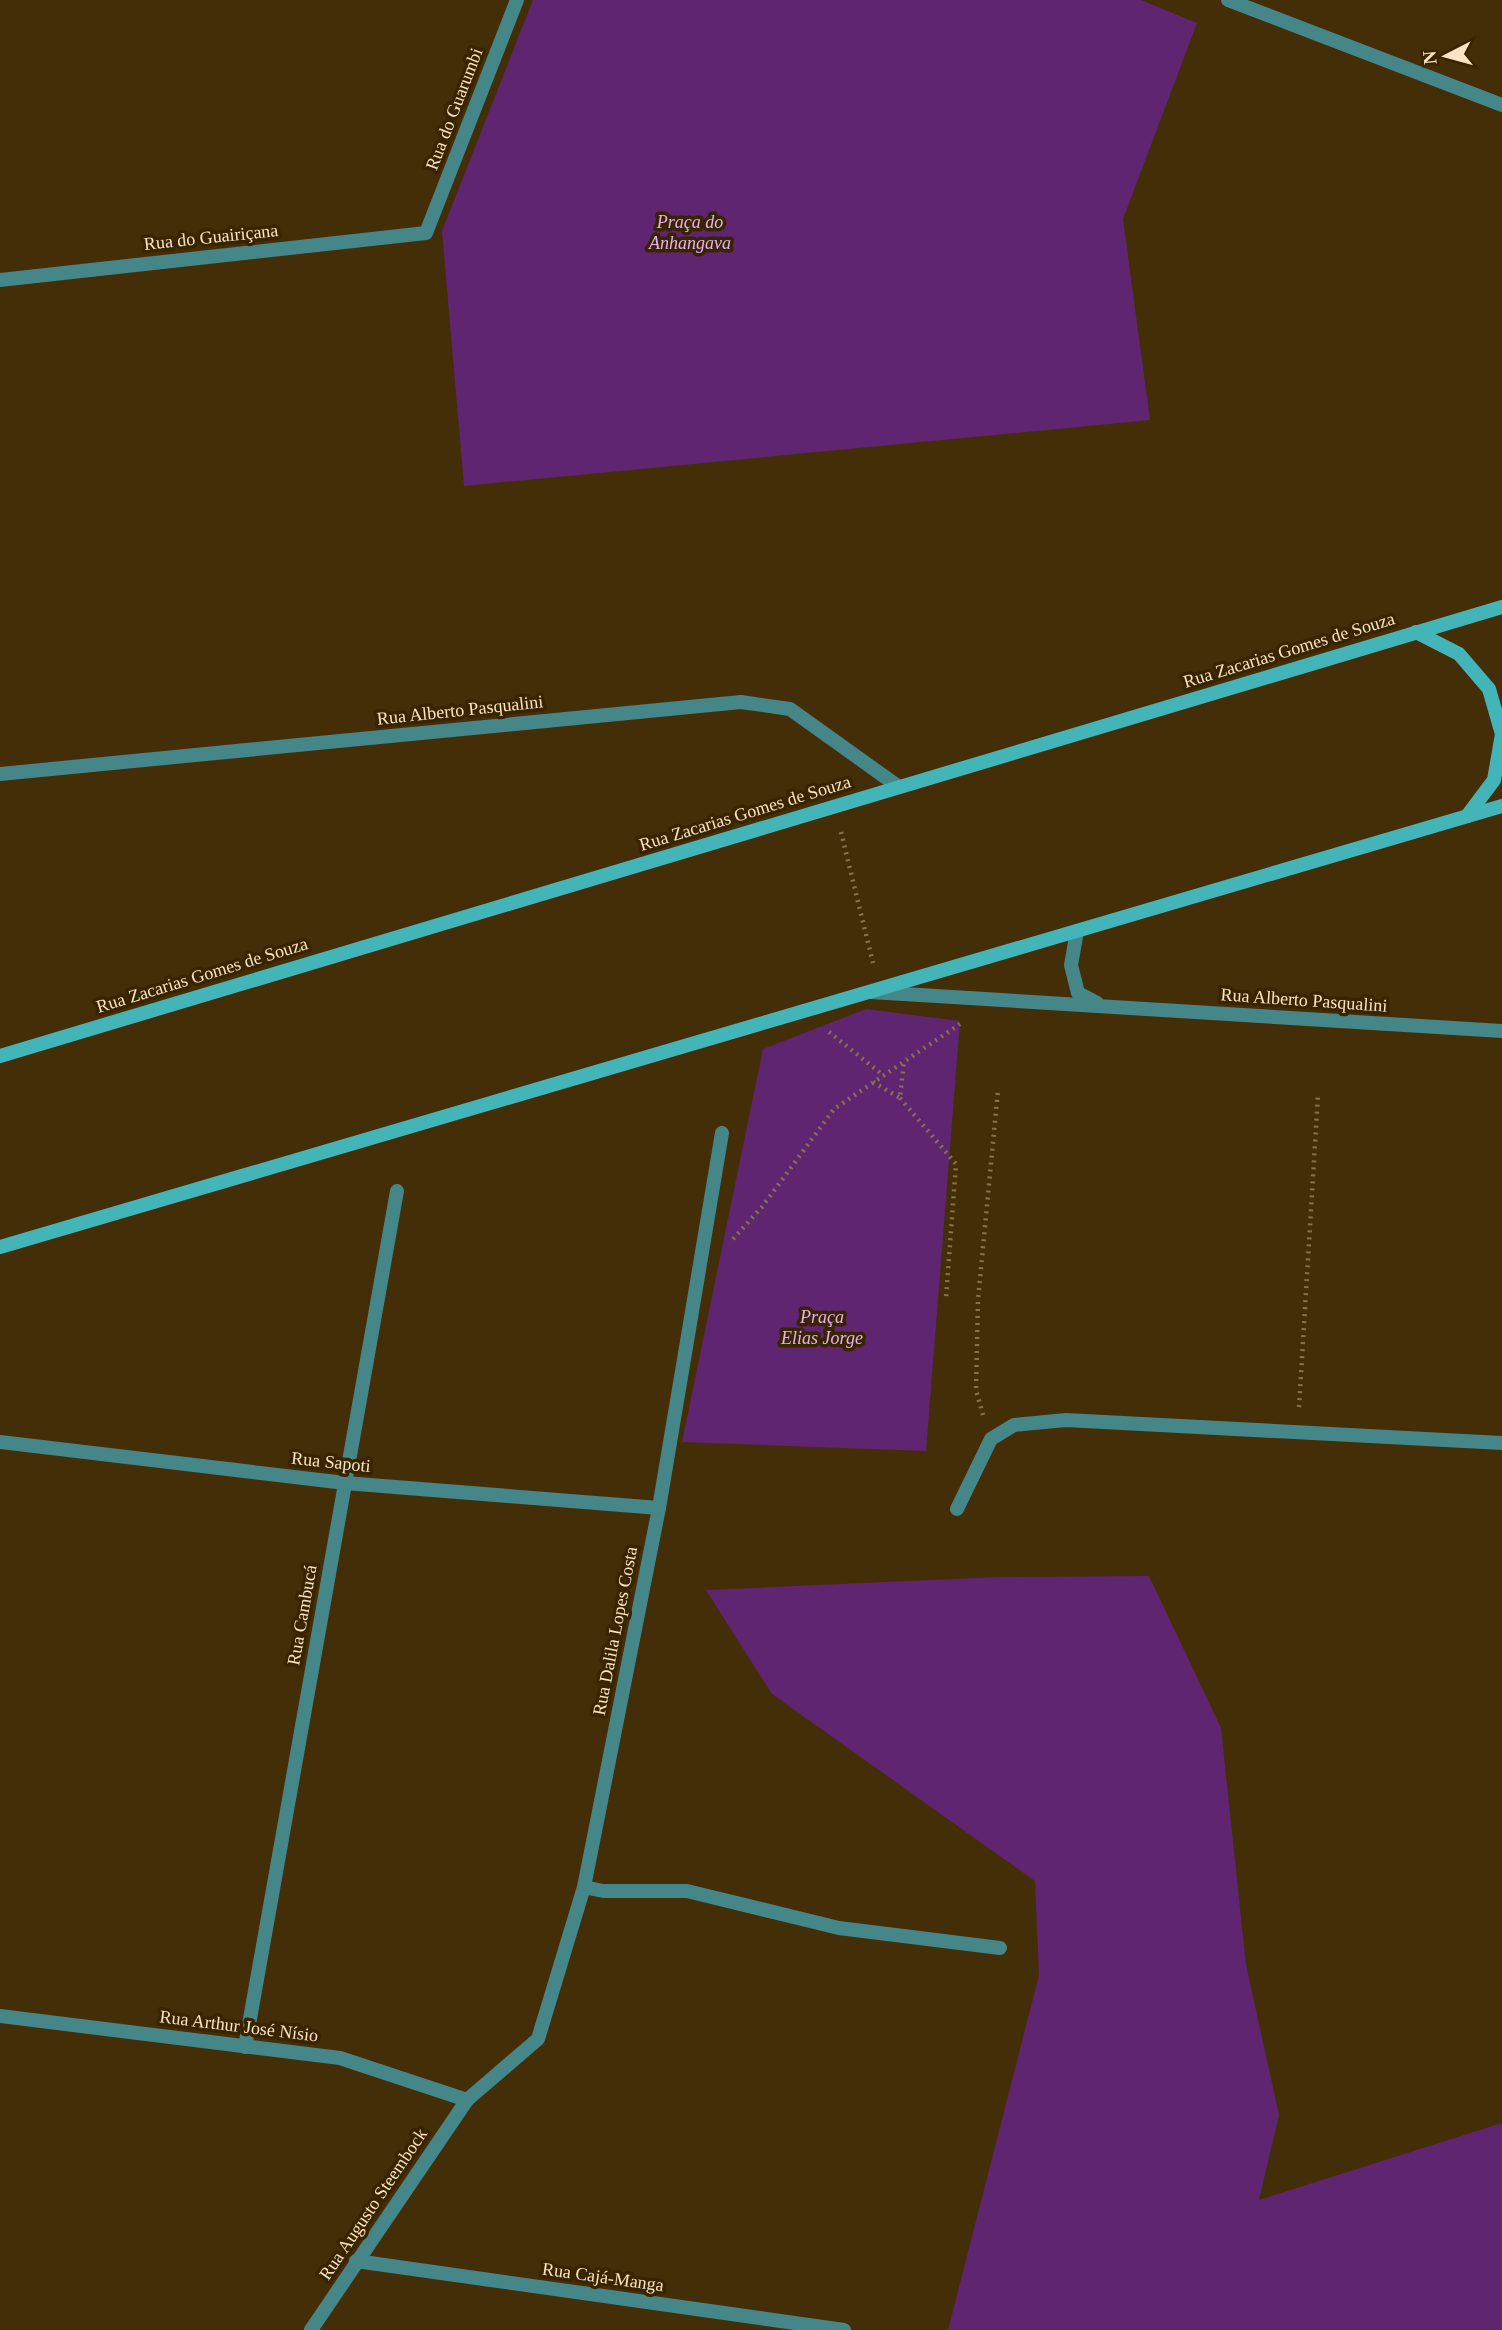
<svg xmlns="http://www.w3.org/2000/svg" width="1502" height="2330" viewBox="0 0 1502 2330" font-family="Georgia,serif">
<rect width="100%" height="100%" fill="#432e08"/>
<g fill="#602571">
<polygon points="533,0 1141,0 1197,23 1123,219 1150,420 464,486 442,231"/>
<polygon points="866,1009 960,1021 926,1451 682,1442 763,1049"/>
<polygon points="1149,1576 1221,1728 1246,1965 1279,2115 1259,2200 1502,2123 1502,2330 948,2330 1039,1975 1035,1881 772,1694 706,1590 998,1577"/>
</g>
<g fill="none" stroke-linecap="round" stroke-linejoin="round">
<g stroke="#88724e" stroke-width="4.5" stroke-dasharray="2 5" stroke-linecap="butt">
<polyline points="841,832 873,963"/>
<polyline points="829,1032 883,1075"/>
<polyline points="873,1082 900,1098 904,1061"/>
<polyline points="900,1098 956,1164 946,1298"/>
<polyline points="733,1239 762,1207 834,1109 960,1024"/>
<polyline points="1299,1407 1318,1095"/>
<polyline points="983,1415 976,1390 978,1300 998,1090"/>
</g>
<polyline stroke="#458688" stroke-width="14" points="957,1509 991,1439 1014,1425 1066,1420 1502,1443"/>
<g stroke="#458688" stroke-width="14">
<polyline points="1228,0 1502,105"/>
<polyline points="0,280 426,233 517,0"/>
<polyline points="0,774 741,702 790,709 899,787"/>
<polyline points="1077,931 1071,965 1078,993 1097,1003"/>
<polyline points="871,992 1502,1031"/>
<polyline points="0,1442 345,1483 659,1508"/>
<polyline points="584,1887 603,1891 687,1891 839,1928 1000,1948"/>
<polyline points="0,2016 340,2058 467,2100"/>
<polyline points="245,2047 397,1191"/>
<polyline points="356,2261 844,2330"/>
<polyline points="311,2330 467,2100 538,2039 584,1887 659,1508 722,1133"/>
</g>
<g stroke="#43b5b9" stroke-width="14">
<polyline points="1416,632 1459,654 1489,689 1502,734"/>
<polyline points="1467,816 1494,780 1502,734"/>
<polyline points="0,1056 1502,607"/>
<polyline points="0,1247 1502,806"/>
</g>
</g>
<g text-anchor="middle" stroke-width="7" stroke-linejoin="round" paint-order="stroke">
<g font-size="18" fill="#f9e3c2" stroke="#392400">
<text transform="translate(454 109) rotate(-69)" y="6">Rua do Guarumbi</text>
<text transform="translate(211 237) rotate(-6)" y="6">Rua do Guairiçana</text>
<text transform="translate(1289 650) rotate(-17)" y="6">Rua Zacarias Gomes de Souza</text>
<text transform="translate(460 710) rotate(-6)" y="6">Rua Alberto Pasqualini</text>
<text transform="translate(745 813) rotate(-17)" y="6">Rua Zacarias Gomes de Souza</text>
<text transform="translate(202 975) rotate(-17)" y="6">Rua Zacarias Gomes de Souza</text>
<text transform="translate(1304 1000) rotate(4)" y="6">Rua Alberto Pasqualini</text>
<text transform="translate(331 1462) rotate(6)" y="6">Rua Sapoti</text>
<text transform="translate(302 1615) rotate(-80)" y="6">Rua Cambucá</text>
<text transform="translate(615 1631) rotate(-79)" y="6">Rua Dalila Lopes Costa</text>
<text transform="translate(239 2026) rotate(7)" y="6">Rua Arthur José Nísio</text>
<text transform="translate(373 2204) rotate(-56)" y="6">Rua Augusto Steembock</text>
<text transform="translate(603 2277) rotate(8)" y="6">Rua Cajá-Manga</text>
</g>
<g font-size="18" font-style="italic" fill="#e4b0f3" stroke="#392400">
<text x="690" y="228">Praça do<tspan x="690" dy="21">Anhangava</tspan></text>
<text x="822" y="1323">Praça<tspan x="822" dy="21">Elias Jorge</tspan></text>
</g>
</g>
<g transform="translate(1446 56) rotate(264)" stroke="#392400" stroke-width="5" paint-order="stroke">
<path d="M0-5L12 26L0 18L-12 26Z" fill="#f9e3c2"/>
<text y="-10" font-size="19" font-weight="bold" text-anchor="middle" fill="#f9e3c2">N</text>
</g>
</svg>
